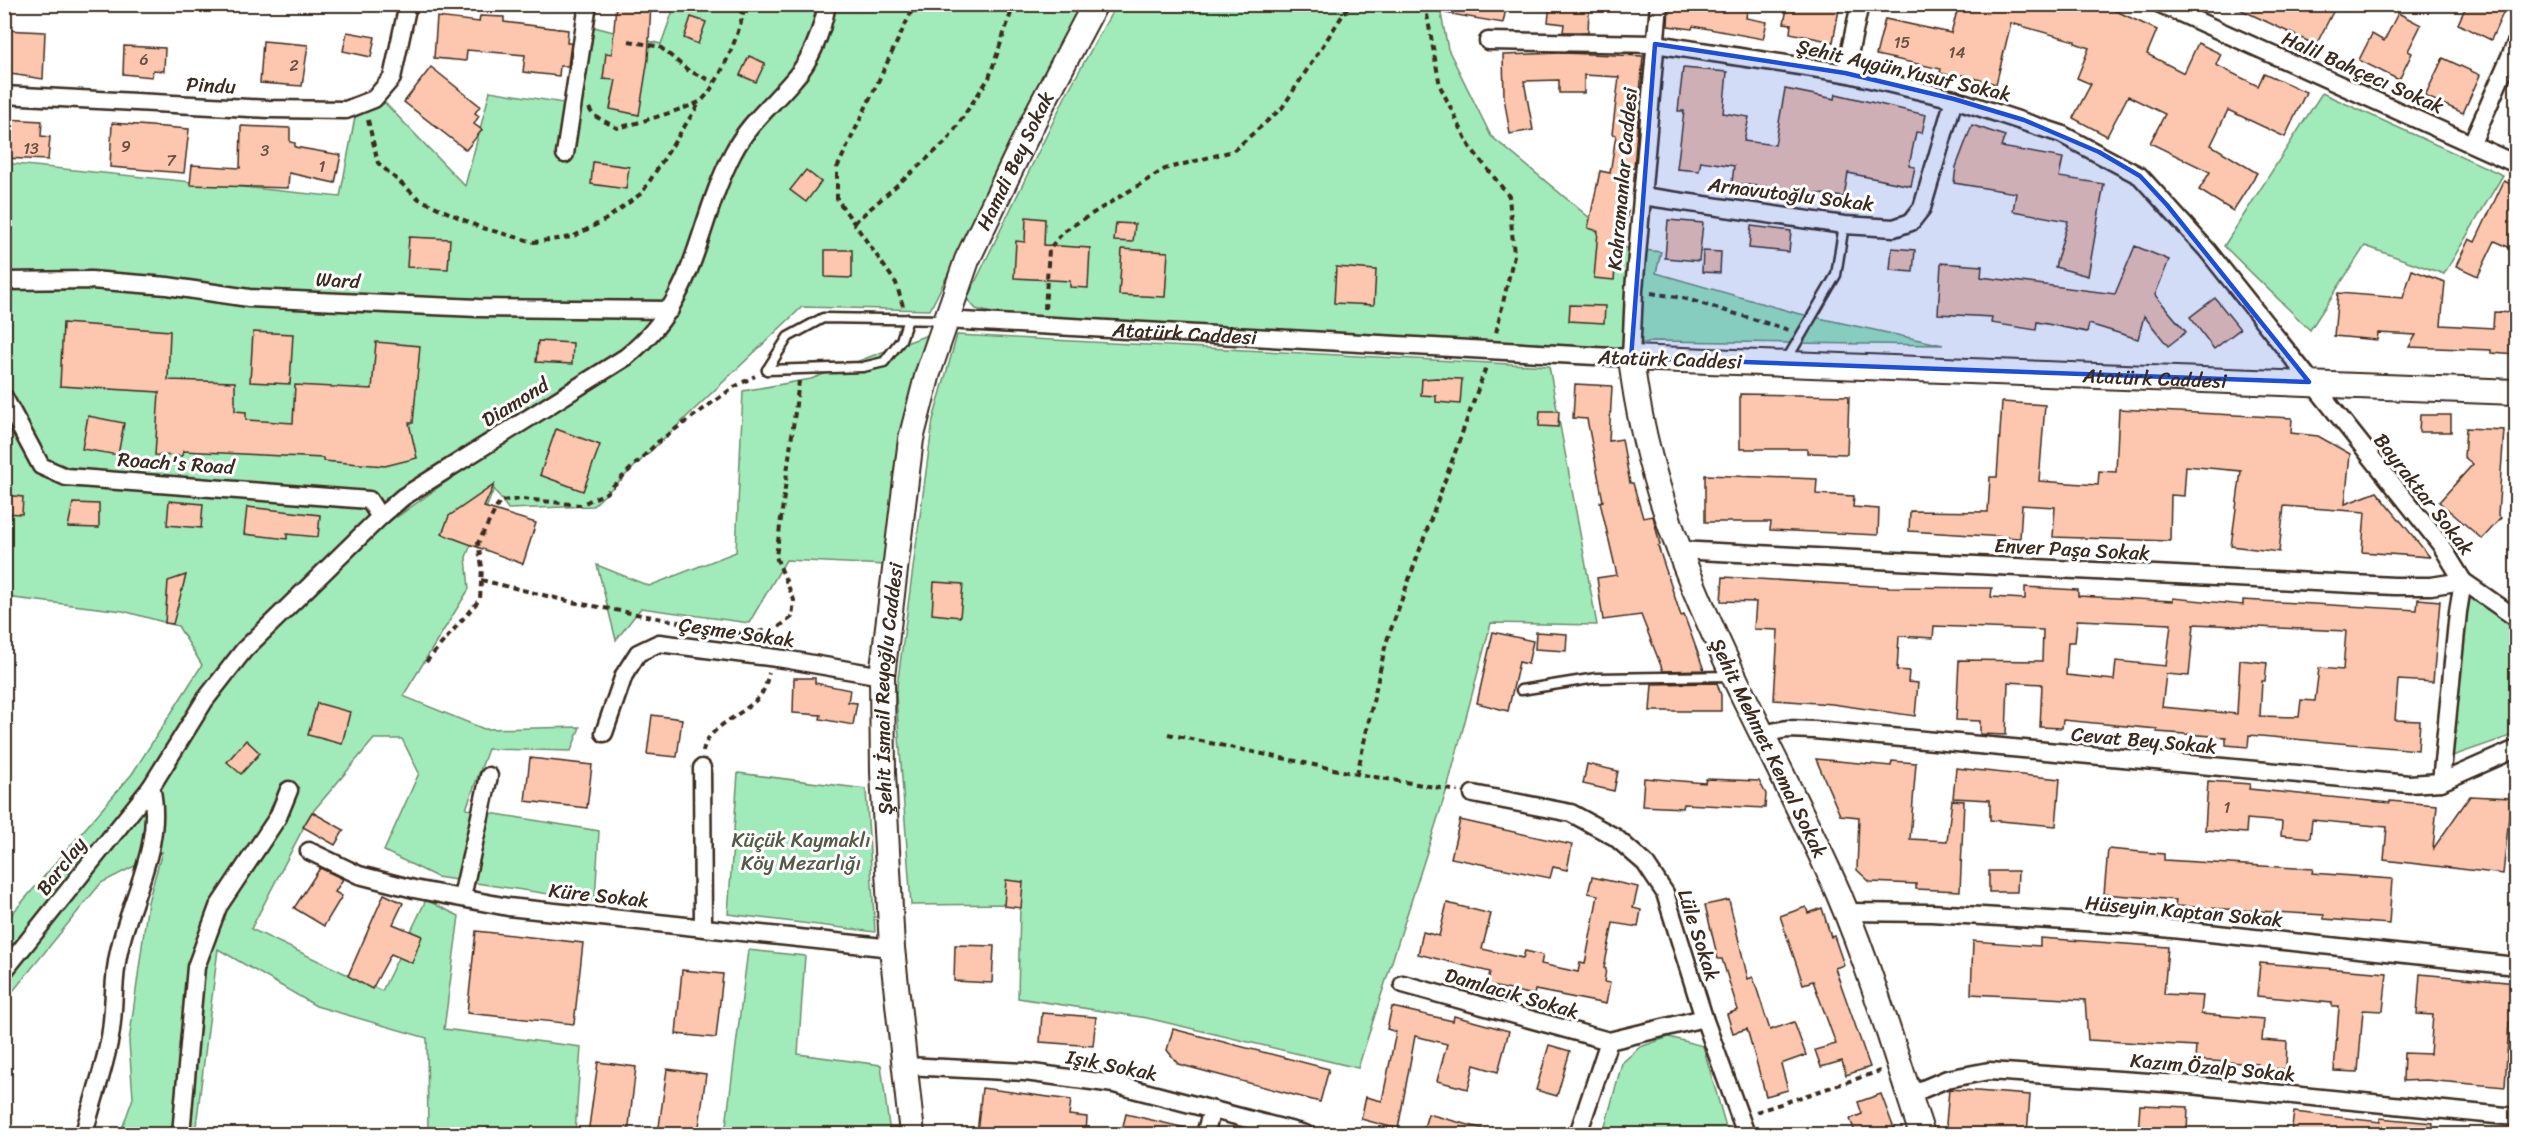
<svg xmlns="http://www.w3.org/2000/svg" width="2521" height="1139" viewBox="0 0 2521 1139" font-family="Sriracha,sans-serif">
<rect width="100%" height="100%" fill="#fff"/>
<filter id="ink" filterUnits="userSpaceOnUse"><feTurbulence type="fractalNoise" baseFrequency=".0167" numOctaves="2"/><feDisplacementMap in="SourceGraphic" scale="12" xChannelSelector="R" yChannelSelector="G"/><feConvolveMatrix kernelMatrix="1 2 1 2 8 2 1 2 1" color-interpolation-filters="sRGB"/></filter>
<g filter="url(#ink)">
<g fill="#a1ebba" stroke="#6e8a6c" stroke-width="1.5" fill-rule="evenodd">
<polygon points="1439,4 1448,49 1491,136 1626,248 1661,252 1656,273 1796,313 1943,345 1653,341 1621,348 996,314 976,309 967,299 1067,93 1116,5"/>
<path d="M 675,5 L 1082,5 L 930,310 L 802,307 L 593,506 L 508,509 L 494,489 L 466,557 L 469,589 L 403,696 L 484,729 L 580,727 L 571,751 L 488,749 L 466,809 L 599,831 L 595,901 L 437,877 L 384,851 L 419,773 L 402,739 L 374,739 L 310,815 L 251,929 L 382,991 L 426,900 L 459,916 L 444,1029 L 581,1047 L 575,1134 L 428,1134 L 427,1038 L 316,1006 L 218,949 L 195,1134 L 120,1134 L 133,1098 L 129,1042 L 148,902 L 162,852 L 101,883 L 5,1001 L 5,922 L 132,774 L 202,665 L 178,626 L 123,611 L 5,597 L 5,163 L 340,197 L 355,117 L 385,103 L 465,186 L 490,91 L 581,106 L 594,27 L 661,44 ZM 471,455 L 475,461 L 397,517 L 397,516 Z"/>
<polygon points="2322,93 2503,175 2444,274 2365,246 2310,330 2224,246"/>
<polygon points="930,334 885,565 786,560 749,623 641,608 616,640 597,565 649,586 736,552 743,391 811,379"/>
<polygon points="957,335 1549,366 1597,625 1491,623 1447,789 1358,1068 1147,1018 1018,998 1020,904 911,905 896,694 933,420"/>
<polygon points="2469,594 2516,629 2516,734 2450,757"/>
<polygon points="738,773 866,789 875,932 728,914"/>
<polygon points="748,950 805,956 798,1054 881,1065 890,1134 725,1134"/>
<polygon points="1669,1037 1703,1046 1728,1134 1603,1134 1622,1063 1640,1047"/>
</g>
<g fill="#fcc7ae" stroke="#3b2a1e" stroke-width="1.5" fill-rule="evenodd">
<polygon points="616,4 651,4 648,59 639,115 610,109 616,80 603,79 606,53 612,54"/>
<polygon points="1446,4 1507,4 1503,23 1445,13"/>
<polygon points="1669,4 1718,4 1747,10 1746,18 1767,22 1763,39 1693,26 1692,29 1668,26"/>
<polygon points="1788,4 1840,4 1833,42 1790,33 1791,24 1784,23"/>
<polygon points="1959,4 2101,4 2157,30 2147,54 2184,73 2198,43 2221,54 2216,65 2258,86 2264,73 2306,92 2285,137 2228,110 2211,145 2257,173 2233,211 2199,190 2210,172 2150,143 2165,114 2128,96 2107,136 2073,118 2091,84 2077,78 2089,48 2075,43 2075,41 2011,23 1996,84 1962,75 1961,78 1940,73 1941,69 1876,55 1885,19 1951,33"/>
<polygon points="2337,4 2316,45 2231,5 2231,4"/>
<polygon points="2467,4 2507,4 2491,40 2458,24"/>
<polygon points="1550,5 1589,10 1588,32 1563,32 1564,24 1548,22"/>
<polygon points="2398,13 2421,25 2408,51 2412,53 2399,80 2359,60 2372,34 2384,41"/>
<polygon points="480,16 504,17 504,22 568,30 567,43 571,43 568,66 560,66 559,76 523,72 525,55 467,50 466,61 434,58 437,17 479,22"/>
<polygon points="691,17 706,22 698,44 684,38"/>
<polygon points="4,30 45,32 43,79 4,73"/>
<polygon points="347,32 375,37 371,57 343,51"/>
<polygon points="263,41 308,45 302,86 260,83"/>
<polygon points="124,46 165,48 164,71 153,70 152,77 123,74"/>
<polygon points="1562,53 1643,56 1634,168 1626,169 1618,209 1628,211 1623,236 1618,235 1614,280 1594,278 1598,231 1588,228 1600,171 1610,173 1616,135 1612,134 1619,77 1584,75 1584,93 1559,93 1559,80 1524,81 1533,130 1510,134 1504,97 1503,55"/>
<polygon points="749,56 765,63 756,82 740,75"/>
<polygon points="2443,58 2480,75 2463,113 2425,96"/>
<polygon points="431,67 480,106 475,113 479,116 474,124 482,130 466,150 404,102"/>
<polygon points="1683,68 1727,72 1723,113 1749,117 1744,141 1775,145 1785,89 1835,99 1836,94 1926,115 1922,133 1916,132 1909,166 1915,167 1911,186 1848,173 1844,197 1732,183 1734,166 1701,161 1699,171 1677,169 1684,111 1678,111"/>
<polygon points="4,119 42,121 41,136 50,137 48,160 4,158"/>
<polygon points="112,123 189,129 184,173 110,167"/>
<polygon points="1972,125 2005,136 2001,147 2063,158 2059,177 2104,184 2088,276 2055,267 2068,221 2013,211 2016,193 1954,183 1956,167"/>
<polygon points="241,126 290,128 290,142 295,143 295,147 341,155 335,183 289,173 288,188 190,185 192,165 240,168"/>
<polygon points="593,162 629,167 626,189 591,184"/>
<polygon points="806,170 821,182 806,202 790,190"/>
<polygon points="2504,181 2517,187 2517,251 2495,241 2478,276 2456,266 2469,239 2475,242"/>
<polygon points="1026,217 1045,219 1044,245 1090,248 1088,288 1070,287 1070,281 1014,278 1016,241 1025,242"/>
<polygon points="1668,220 1703,223 1699,261 1665,258"/>
<polygon points="1116,223 1135,224 1133,242 1114,241"/>
<polygon points="1751,226 1791,231 1789,252 1749,248"/>
<polygon points="409,237 450,239 448,269 407,267"/>
<polygon points="2135,246 2169,260 2155,295 2186,332 2168,346 2144,316 2138,339 2089,324 2087,332 2037,322 2036,330 1991,323 1992,317 1938,314 1941,263 1982,266 1981,277 2115,294"/>
<polygon points="1892,248 1915,250 1913,272 1890,270"/>
<polygon points="1122,249 1168,252 1165,297 1119,295"/>
<polygon points="825,250 852,250 852,278 825,277"/>
<polygon points="1703,251 1721,252 1720,273 1702,272"/>
<polygon points="1336,267 1376,270 1374,305 1334,303"/>
<polygon points="2412,270 2445,282 2441,325 2493,328 2494,312 2517,313 2517,355 2491,353 2491,350 2409,347 2416,335 2378,333 2377,340 2334,336 2338,293 2403,298"/>
<polygon points="2215,298 2240,329 2214,349 2190,317"/>
<polygon points="1570,305 1605,306 1604,323 1569,321"/>
<polygon points="63,323 170,331 168,380 235,382 235,411 246,412 246,420 293,423 295,385 372,389 376,342 420,346 413,423 409,423 417,458 385,466 323,461 323,458 183,451 182,456 155,455 159,392 60,386"/>
<polygon points="253,332 293,334 290,384 250,382"/>
<polygon points="538,341 573,343 572,364 536,362"/>
<polygon points="1437,378 1462,379 1460,404 1436,402 1436,396 1421,395 1422,379"/>
<polygon points="1575,384 1612,386 1609,441 1622,439 1630,483 1633,483 1643,518 1653,516 1660,545 1658,546 1681,616 1684,615 1704,670 1663,671 1641,615 1603,620 1597,578 1617,575 1600,502 1603,501 1587,419 1573,418"/>
<polygon points="1740,394 1849,396 1847,454 1807,453 1807,449 1740,449"/>
<polygon points="2002,402 2045,405 2039,481 2098,485 2099,471 2116,472 2119,409 2292,418 2291,433 2318,436 2350,454 2345,504 2377,492 2430,557 2362,552 2365,512 2284,506 2279,552 2231,546 2241,471 2186,466 2184,496 2171,495 2170,541 2053,537 2055,507 2022,505 2020,538 1909,531 1910,511 1988,512 1990,477 1997,477"/>
<polygon points="1540,411 1559,411 1558,427 1539,426"/>
<polygon points="2420,415 2451,415 2451,432 2419,432"/>
<polygon points="88,416 124,423 118,455 82,449"/>
<polygon points="2466,428 2504,430 2498,515 2501,518 2482,539 2439,502 2473,464 2464,457"/>
<polygon points="556,429 600,445 583,491 540,475"/>
<polygon points="1705,475 1817,479 1816,494 1854,496 1853,507 1879,509 1878,535 1770,530 1771,522 1705,522"/>
<polygon points="494,485 484,507 536,523 523,564 442,534 449,516"/>
<polygon points="4,495 23,497 22,514 4,513"/>
<polygon points="169,501 203,504 201,528 167,525"/>
<polygon points="73,503 99,504 99,528 68,527"/>
<polygon points="247,507 320,515 318,537 287,534 287,539 244,534"/>
<polygon points="186,575 173,624 165,623 168,581"/>
<path d="M 1723,577 L 1890,587 L 1992,588 L 1991,597 L 2025,599 L 2025,587 L 2078,590 L 2078,596 L 2173,601 L 2173,598 L 2243,605 L 2243,600 L 2417,610 L 2418,599 L 2440,601 L 2433,682 L 2398,680 L 2395,720 L 2420,721 L 2418,750 L 2249,735 L 2248,747 L 2226,745 L 2226,737 L 2157,732 L 2157,729 L 2063,720 L 2062,728 L 2040,727 L 2042,684 L 2008,682 L 2006,735 L 1980,734 L 1980,721 L 1956,720 L 1959,660 L 2042,661 L 2043,630 L 1934,626 L 1933,638 L 1899,636 L 1897,670 L 1909,671 L 1908,682 L 1918,683 L 1915,716 L 1832,704 L 1774,700 L 1778,630 L 1754,629 L 1756,602 L 1721,601 ZM 2077,620 L 2171,624 L 2166,666 L 2116,661 L 2114,680 L 2066,675 L 2068,642 L 2075,642 ZM 2194,624 L 2346,631 L 2343,670 L 2319,668 L 2315,701 L 2301,700 L 2299,717 L 2260,716 L 2262,681 L 2265,681 L 2267,663 L 2240,660 L 2237,714 L 2162,707 L 2166,674 L 2189,676 Z"/>
<polygon points="934,582 963,584 960,617 932,614"/>
<polygon points="1493,632 1533,641 1528,664 1519,662 1508,711 1477,703"/>
<polygon points="1536,632 1567,634 1566,651 1535,649"/>
<polygon points="794,678 815,678 815,683 850,690 848,702 857,703 853,725 820,719 821,715 793,713"/>
<polygon points="1717,683 1721,695 1721,711 1650,711 1652,684"/>
<polygon points="317,703 350,712 342,744 308,735"/>
<polygon points="652,715 682,719 677,757 647,754"/>
<polygon points="246,740 260,753 241,774 227,762"/>
<polygon points="530,758 592,765 587,808 525,801"/>
<polygon points="1816,759 1891,766 1892,761 1916,763 1910,839 1947,841 1952,800 1964,801 1960,891 1916,889 1916,884 1870,882 1857,870 1859,817 1840,815"/>
<polygon points="1587,764 1618,771 1614,791 1583,784"/>
<polygon points="1956,768 2060,779 2056,826 1990,820 1990,800 1953,798"/>
<polygon points="1644,778 1705,783 1706,779 1759,781 1766,794 1765,808 1684,804 1683,808 1642,806"/>
<polygon points="2208,781 2250,784 2249,789 2390,803 2390,801 2437,805 2433,849 2470,796 2511,798 2503,874 2384,860 2387,827 2312,820 2310,838 2281,835 2282,822 2247,819 2246,833 2205,830"/>
<polygon points="312,812 344,830 335,845 303,827"/>
<polygon points="1460,820 1572,845 1567,870 1553,867 1550,878 1451,858"/>
<polygon points="2108,849 2164,854 2164,860 2313,869 2312,873 2392,879 2389,924 2324,919 2324,915 2175,906 2176,900 2104,894"/>
<polygon points="320,868 343,879 335,892 342,896 324,926 294,908"/>
<polygon points="1989,871 2018,871 2017,892 1989,892"/>
<polygon points="1592,877 1638,887 1633,908 1641,910 1638,927 1613,923 1604,968 1606,969 1604,982 1610,983 1606,1004 1535,990 1534,995 1487,985 1490,972 1418,954 1423,932 1439,936 1447,903 1491,914 1482,949 1523,958 1525,951 1543,955 1541,964 1578,972 1580,963 1585,964 1598,895 1588,893"/>
<polygon points="1006,880 1023,882 1021,908 1004,906"/>
<polygon points="384,894 403,903 393,924 422,936 412,963 391,954 372,989 348,976"/>
<polygon points="1729,900 1748,979 1753,977 1770,1030 1794,1022 1806,1055 1781,1064 1788,1090 1766,1096 1747,1029 1733,1033 1727,1014 1738,1010 1722,959 1718,959 1705,905"/>
<polygon points="1806,907 1808,913 1822,908 1831,937 1834,936 1844,965 1835,968 1870,1067 1846,1075 1842,1061 1821,1067 1815,1050 1836,1044 1813,981 1803,984 1780,916"/>
<polygon points="476,931 583,943 574,1024 467,1013"/>
<polygon points="2040,938 2168,947 2164,994 2203,996 2201,1014 2264,1019 2262,1040 2287,1042 2286,1069 2258,1068 2258,1064 2195,1060 2196,1046 2088,1040 2085,1000 1971,994 1973,941 2040,946"/>
<polygon points="955,945 994,946 992,983 954,981"/>
<polygon points="2260,963 2387,973 2383,1011 2363,1010 2358,1072 2334,1071 2339,1007 2332,1007 2332,1003 2257,996"/>
<polygon points="682,970 723,974 716,1038 676,1034"/>
<polygon points="2420,974 2517,983 2517,1022 2509,1022 2505,1087 2426,1080 2403,1081 2404,1053 2430,1054 2433,1015 2417,1014"/>
<polygon points="1392,1007 1453,1021 1454,1016 1509,1031 1498,1072 1474,1065 1468,1089 1437,1081 1447,1044 1415,1036 1398,1129 1361,1119 1366,1097 1382,1101 1396,1032 1387,1029"/>
<polygon points="1042,1013 1096,1017 1093,1046 1040,1042"/>
<polygon points="1173,1029 1329,1069 1320,1102 1178,1064 1167,1050"/>
<polygon points="1549,1045 1570,1051 1557,1096 1536,1090"/>
<polygon points="598,1062 636,1067 628,1134 588,1134"/>
<polygon points="667,1069 706,1074 698,1134 658,1134"/>
<polygon points="982,1088 1071,1100 1069,1115 1087,1117 1086,1134 977,1133"/>
<polygon points="1949,1089 2030,1095 2027,1134 1952,1134 1946,1124"/>
<polygon points="1881,1094 1896,1134 1856,1134 1850,1119 1862,1114 1858,1102"/>
<polygon points="2140,1105 2188,1107 2187,1134 2138,1134"/>
<polygon points="2294,1112 2380,1122 2380,1118 2433,1123 2433,1134 2291,1134"/>
<polygon points="1126,1114 1186,1128 1186,1134 1121,1134"/>
<polygon points="1428,1114 1484,1129 1484,1134 1422,1134"/>
</g>
<g fill="none" stroke-linecap="round" stroke-linejoin="round">
<g stroke="#3b2a1e" stroke-width="13">
<g id="lane">
<polyline points="1786,361 1836,275 1844,225"/>
<polyline points="767,370 788,337 823,318 945,320"/>
<polyline points="767,370 863,367 884,362 901,340 908,319"/>
<polyline points="1521,690 1596,678 1732,676"/>
</g>
</g>
<g stroke="#3b2a1e" stroke-width="21">
<g id="street">
<polyline points="2160,4 2516,164"/>
<polyline points="1488,41 1655,44 1845,73 1954,99 2061,134 2140,176 2207,250 2441,545 2463,581 2516,618"/>
<polyline points="1845,73 1860,4"/>
<polyline points="4,95 269,109 346,110 374,99 392,78 408,4"/>
<polyline points="2472,143 2516,43"/>
<polyline points="565,154 588,4"/>
<polyline points="1642,196 1844,225 1894,228 1911,222 1922,208 1954,99"/>
<polyline points="4,281 91,280 167,286 249,298 478,308 670,310"/>
<path id="s1" d="M 945,320 L 1631,358 L 1634,290 L 1659,4"/>
<polyline points="4,397 41,466 66,477 369,500 380,517"/>
<polyline points="1678,550 2394,586 2431,586 2463,581"/>
<polyline points="604,733 624,675 638,653 659,643 784,659 882,676"/>
<polyline points="1761,734 1787,729 1814,730 2409,784 2441,782 2516,749"/>
<polyline points="702,768 703,927"/>
<polyline points="2441,782 2458,612 2463,581"/>
<polyline points="1473,794 1571,813 1615,837 1645,863 1665,893 1704,1018 1746,1134"/>
<polyline points="309,851 359,875 414,889 508,907 892,948"/>
<polyline points="462,897 489,776"/>
<polyline points="1847,912 1931,913 2134,925 2516,966"/>
<path d="M 4,971 L 151,787 L 205,700 L 244,650 L 380,517 L 403,497 L 626,357 C 699,298 694,229 733,153 C 748,124 773,104 794,79 C 812,59 822,31 827,4"/>
<polyline points="1403,984 1609,1041 1704,1018"/>
<polyline points="906,1066 1025,1072 1114,1084 1305,1134"/>
<polyline points="1909,1095 1947,1079 1989,1071 2179,1084 2516,1117"/>
<path d="M 84,1134 C 92,1102 104,1070 110,1037 C 114,1014 113,992 116,969 C 123,908 166,849 151,787"/>
<polyline points="181,1134 196,967 218,907 278,817 289,790"/>
<polyline points="1205,1134 1212,1110"/>
<polyline points="1578,1134 1609,1041"/>
</g>
</g>
<g stroke="#3b2a1e" stroke-width="28">
<g id="secondary">
<path id="s2" d="M 912,1134 L 892,948 L 883,772 L 882,676 L 911,439 L 928,373 L 967,260 L 1039,110 L 1095,4"/>
<path id="s3" d="M 1922,1134 C 1893,1048 1866,952 1828,870 C 1750,700 1653,548 1631,358 L 2516,392"/>
</g>
</g>
<g stroke="#3b2a1e" stroke-width="4" stroke-dasharray="6 4.5" stroke-linecap="butt">
<polyline points="1425,4 1440,86 1470,147 1509,196 1514,255 1496,333"/>
<polyline points="629,41 660,47 689,71 714,82"/>
<path d="M 589,108 L 593,115 L 617,128 C 629,126 694,106 701,101 C 718,86 739,35 743,13 L 730,4"/>
<polyline points="368,120 378,163 419,199 479,227 534,242 572,237 605,220 642,193 700,102"/>
<polyline points="854,223 947,141 989,78 1014,4"/>
<polyline points="1651,293 1683,298 1789,330"/>
<polyline points="903,306 896,283 837,199 837,168 915,4"/>
<polyline points="1045,309 1049,249 1064,231 1165,169 1233,151 1282,108 1350,4"/>
<polyline points="481,580 572,602 743,634 776,629 792,617 794,600 776,557 799,381"/>
<polyline points="426,662 480,599 482,567 478,543 500,501 523,499 580,505 606,493 659,441 734,387 755,376"/>
<polyline points="1168,734 1357,774 1458,791"/>
<path d="M 703,752 C 706,724 751,714 763,691 C 766,686 767,679 769,673"/>
<polyline points="1357,774 1386,643 1486,367"/>
<polyline points="1756,1112 1880,1071"/>
</g>
<use href="#lane" stroke="#fff" stroke-width="8"/>
<use href="#street" stroke="#fff" stroke-width="16"/>
<use href="#secondary" stroke="#fff" stroke-width="24"/>
</g>
</g>
<path fill="#1d4ed8" fill-opacity="0.2" stroke="#1d4ed8" stroke-width="4.5" stroke-linejoin="round" d="M 1655,44 L 1845,73 L 1954,99 L 2024,120 L 2099,152 L 2140,176 L 2167,205 L 2309,382 L 1631,358 Z"/>
<g text-anchor="middle" stroke-width="6" stroke-linejoin="round" paint-order="stroke">
<g font-size="16" fill="#6b5142">
<text x="1902" y="48">15</text>
<text x="1957" y="58">14</text>
<text x="144" y="65">6</text>
<text x="294" y="71">2</text>
<text x="126" y="152">9</text>
<text x="31" y="154">13</text>
<text x="265" y="156">3</text>
<text x="171" y="166">7</text>
<text x="322" y="172">1</text>
<text x="2227" y="813">1</text>
</g>
<g font-size="20" fill="#3b2a1e" stroke="#fff">
<text transform="translate(1904 70) rotate(13)" y="7">Şehit Aygün Yusuf Sokak</text>
<text transform="translate(2363 72) rotate(24)" y="7">Halil Bahçecı Sokak</text>
<text transform="translate(211 85) rotate(3)" y="7">Pindu</text>
<text dy="7" stroke="none"><textPath href="#s2" startOffset="996">Hamdi Bey Sokak</textPath></text>
<text transform="translate(1622 179) rotate(-85)" y="7">Kahramanlar Caddesi</text>
<text transform="translate(1791 194) rotate(7)" y="7">Arnavutoğlu Sokak</text>
<text transform="translate(338 280) rotate(3)" y="7">Ward</text>
<text dy="7" stroke="none"><textPath href="#s1" startOffset="240">Atatürk Caddesi</textPath></text>
<text transform="translate(1670 359) rotate(2)" y="7">Atatürk Caddesi</text>
<text dy="7" stroke="none"><textPath href="#s3" startOffset="1356">Atatürk Caddesi</textPath></text>
<text transform="translate(515 402) rotate(-32)" y="7">Diamond</text>
<text transform="translate(176 463) rotate(4)" y="7">Roach's Road</text>
<text transform="translate(2424 494) rotate(52)" y="7">Bayraktar Sokak</text>
<text transform="translate(2072 549) rotate(3)" y="7">Enver Paşa Sokak</text>
<text transform="translate(737 632) rotate(8)" y="7">Çeşme Sokak</text>
<text dy="7" stroke="none"><textPath href="#s2" startOffset="447">Şehit İsmail Reyoğlu Caddesi</textPath></text>
<text transform="translate(2144 740) rotate(5)" y="7">Cevat Bey Sokak</text>
<text transform="translate(1769 748) rotate(64)" y="7">Şehit Mehmet Kemal Sokak</text>
<text transform="translate(61 866) rotate(-52)" y="7">Barclay</text>
<text transform="translate(599 895) rotate(6)" y="7">Küre Sokak</text>
<text transform="translate(2184 911) rotate(5)" y="7">Hüseyin Kaptan Sokak</text>
<text transform="translate(1699 935) rotate(72)" y="7">Lüle Sokak</text>
<text transform="translate(1512 993) rotate(16)" y="7">Damlacık Sokak</text>
<text transform="translate(1112 1065) rotate(11)" y="7">Işık Sokak</text>
<text transform="translate(2213 1067) rotate(5)" y="7">Kazım Özalp Sokak</text>
</g>
<g font-size="20" fill="#545a45" stroke="#fff">
<text x="801" y="847">Küçük Kaymaklı<tspan x="801" dy="23">Köy Mezarlığı</tspan></text>
</g>
</g>
<rect width="2521" height="1139" fill="none" stroke="#fff" stroke-width="24"/>
<rect x="12" y="12" width="2497" height="1115" fill="none" stroke="#3b2a1e" stroke-width="2" filter="url(#ink)"/>
</svg>
